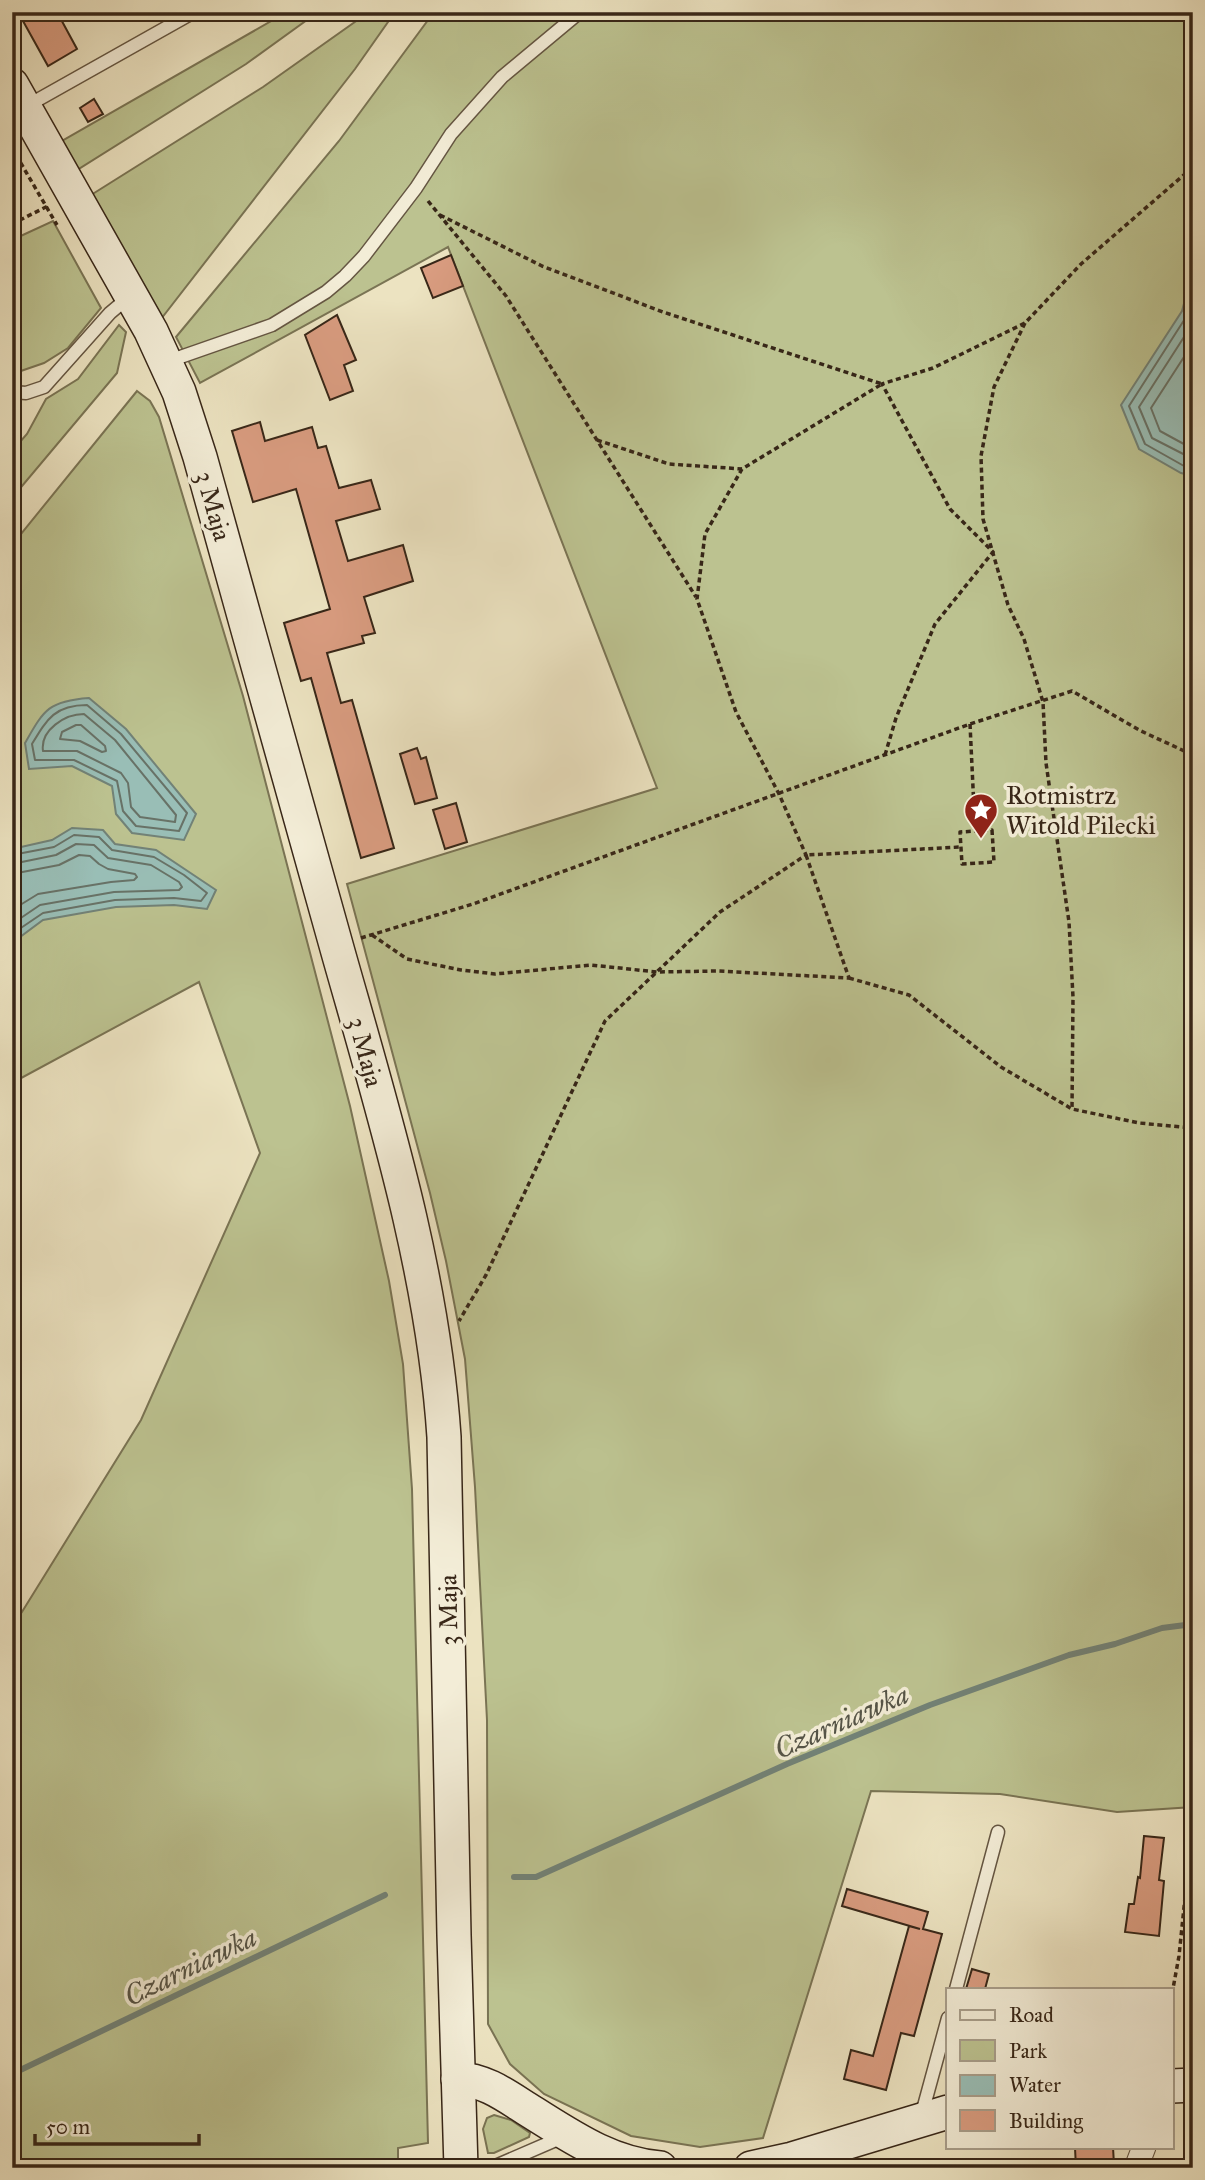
<svg xmlns="http://www.w3.org/2000/svg" width="1205" height="2180" viewBox="0 0 1205 2180" font-family="'IM FELL Great Primer',serif">
<rect width="100%" height="100%" fill="#ece3c1"/>
<filter id="stains"><feTurbulence type="fractalNoise" baseFrequency=".00286" numOctaves="4"/><feColorMatrix values="0 0 0 0 .2 0 0 0 0 .09 0 0 0 0 .02 0 0 0 .5 -.17"/></filter>
<radialGradient id="worn" r=".72"><stop offset=".6" stop-color="#630" stop-opacity="0"/><stop offset="1" stop-color="#630" stop-opacity=".3"/></radialGradient>
<g fill="#bcc290" stroke="#7a7454" stroke-width="2">
<polygon points="287,12 318,12 246,64 77,170 62,141"/>
<polygon points="369,12 395,12 355,69 161,319 91,195 263,87"/>
<polygon points="434,12 1193,12 1193,1807 1117,1812 1000,1794 871,1791 763,2138 700,2147 631,2136 544,2094 510,2064 488,2024 487,1720 475,1487 465,1359 446,1261 430,1193 347,884 657,788 448,247 200,383 176,337 339,141"/>
<polygon points="53,221 101,308 68,348 44,363 12,374 12,240"/>
<polygon points="119,325 126,332 117,373 12,498 12,451 27,434 46,399 78,379"/>
<polygon points="137,391 150,401 159,417 243,696 350,1106 389,1281 403,1364 412,1489 428,2143 398,2148 398,2168 12,2168 12,1628 141,1420 260,1153 199,982 12,1083 12,545"/>
<polygon points="494,2115 511,2120 530,2133 529,2137 494,2153 488,2153 483,2129 487,2118"/>
</g>
<g fill="#99beb6" stroke="#728277" stroke-width="2">
<polygon points="1193,279 1193,476 1181,473 1139,449 1121,405 1182,311 1190,281"/>
<path d="M 89,698 L 126,729 L 196,814 L 184,840 L 132,833 L 116,814 L 112,786 L 72,766 L 29,769 L 25,743 C 44,710 48,701 89,698 Z"/>
<polygon points="72,828 103,830 115,844 156,850 216,890 207,909 174,905 116,907 43,920 12,943 12,849 52,840"/>
</g>
<g fill="none" stroke-linecap="round" stroke-linejoin="round">
<g stroke="#687267" stroke-width="2">
<polyline points="1193,298 1188,314 1129,406 1145,444 1184,466 1193,468"/>
<polyline points="1193,323 1139,407 1152,438 1193,459"/>
<polyline points="1193,343 1151,408 1160,431 1193,449"/>
<path d="M 87,705 L 121,734 L 187,813 L 179,831 L 136,826 L 123,811 L 117,781 L 74,760 L 35,760 L 32,744 C 47,719 55,705 87,705 Z"/>
<path d="M 84,714 L 115,740 L 176,815 L 175,822 L 140,817 L 131,807 L 128,783 L 121,773 L 77,751 L 43,751 C 40,730 65,714 84,714 Z"/>
<polygon points="76,725 81,725 105,746 106,751 102,752 80,741 60,739 62,732"/>
<polyline points="12,855 54,847 74,835 99,837 112,850 154,857 184,875 207,893 201,901 174,898 115,900 43,913 12,934"/>
<polyline points="12,864 56,855 76,844 94,845 108,858 151,865 179,882 182,887 179,890 114,892 40,905 12,924"/>
<polyline points="12,874 59,865 79,855 90,856 99,864 108,869 135,874 137,877 134,880 111,882 38,894 12,910"/>
</g>
<g stroke="#728277" stroke-width="6">
<polyline points="514,1877 536,1877 787,1764 930,1705 1069,1655 1115,1644 1162,1628 1193,1624"/>
<polyline points="12,2074 385,1895"/>
</g>
</g>
<g fill="#d99c80" stroke="#382718" stroke-width="2">
<polygon points="18,12 57,12 77,49 48,66"/>
<polygon points="94,99 103,114 88,122 80,108"/>
<polygon points="451,255 463,286 433,298 421,268"/>
<polygon points="337,315 356,360 344,365 353,391 330,400 305,335"/>
<polygon points="260,422 265,441 312,427 318,448 326,446 339,488 371,480 380,509 336,521 348,561 403,545 413,581 364,597 375,633 362,636 364,643 327,653 341,703 352,700 394,848 361,858 311,678 301,681 284,623 330,609 296,489 253,502 232,431"/>
<polygon points="417,748 421,759 426,757 437,798 415,804 400,754"/>
<polygon points="456,803 467,842 445,849 433,810"/>
<polygon points="1144,1836 1164,1838 1159,1880 1164,1881 1159,1936 1125,1932 1129,1904 1134,1904 1138,1877 1140,1878"/>
<polygon points="847,1889 928,1912 923,1929 942,1934 914,2036 901,2033 886,2090 844,2079 851,2050 873,2056 909,1926 920,1929 842,1906"/>
<polygon points="972,1969 989,1974 985,1989 966,1989"/>
<polygon points="1086,2147 1113,2147 1114,2165 1104,2166 1104,2168 1076,2168 1075,2148"/>
</g>
<g fill="none" stroke-linecap="round" stroke-linejoin="round">
<g stroke="#655642" stroke-width="15">
<g id="lane">
<polyline points="25,107 194,12"/>
<polyline points="166,362 272,325 326,292 345,276 364,256 416,188 451,134 502,77 580,12"/>
<polyline points="12,392 26,393 44,387 110,313 129,297"/>
<polyline points="956,1989 998,1832"/>
<polyline points="921,2117 948,2018"/>
<polyline points="491,2168 565,2136"/>
</g>
</g>
<g stroke="#655642" stroke-width="25">
<polyline id="street" points="1136,2168 1144,2147"/>
</g>
<g stroke="#382718" stroke-width="36">
<g id="secondary">
<path d="M 12,85 L 151,331 L 179,392 L 200,457 C 246,622 291,787 338,952 C 383,1111 433,1271 444,1437 L 454,1935 L 461,2168"/>
<path d="M 458,2079 C 485,2080 505,2095 527,2109 C 569,2135 609,2164 660,2168"/>
<polyline points="1172,2086 1193,2085"/>
<polyline points="751,2168 792,2159 948,2112"/>
</g>
</g>
<g stroke="#382718" stroke-width="3.5" stroke-dasharray="5 3.5" stroke-linecap="butt">
<polyline points="12,148 57,225"/>
<polyline points="428,201 506,296 696,597"/>
<polyline points="440,215 542,266 663,312 882,384 742,469 705,534 697,599 736,712 779,794 806,855 720,912 605,1021 486,1275 459,1321"/>
<polyline points="12,224 48,206"/>
<polyline points="1025,323 994,387 981,456 983,519 1008,605 1024,639 1043,702 1046,763 1069,922 1073,997 1072,1109"/>
<polyline points="597,440 669,464 742,469"/>
<polyline points="970,724 975,830"/>
<polyline points="885,755 896,718 935,624 993,552 950,509 882,384 933,368 1025,323 1081,264 1193,167"/>
<polygon points="992,830 994,862 962,864 960,832"/>
<polyline points="372,935 407,959 461,970 495,974 591,965 657,972 718,971 849,978 806,855 961,847"/>
<polyline points="361,938 473,904 970,724 1072,691 1141,731 1193,755"/>
<polyline points="849,978 909,995 1001,1067 1072,1109 1139,1123 1193,1128"/>
<polyline points="1172,1994 1179,1956 1190,1849"/>
</g>
<use href="#lane" stroke="#f3edd7" stroke-width="12"/>
<use href="#street" stroke="#f3edd7" stroke-width="23"/>
<use href="#secondary" stroke="#f3edd7" stroke-width="33"/>
</g>
<defs>
<g id="sight-pin" transform="scale(1.75)"><path d="M0 17L-7.5 6A9.5 9.5 0 1 1 7.5 6Z" fill="#8f2418" stroke="#f3edd7"/><path d="M0-6L1.8-2.2L6-1.7L2.9 1.2L3.7 5.4L0 3.3L-3.7 5.4L-2.9 1.2L-6-1.7L-1.8-2.2Z" fill="#fff"/></g>
</defs>
<g fill-rule="evenodd">
<use href="#sight-pin" x="981" y="810"/>
</g>
<g text-anchor="middle" stroke-width="7" stroke-linejoin="round" paint-order="stroke">
<g font-size="26" fill="#382718" stroke="#f3edd7">
<text transform="translate(214 506) rotate(74)" y="9">3 Maja</text>
<text transform="translate(366 1052) rotate(75)" y="9">3 Maja</text>
<text transform="translate(448 1610) rotate(-91)" y="9">3 Maja</text>
</g>
<g font-size="26" fill="#382718" stroke="#f3edd7" text-anchor="start">
<text x="1006" y="804">Rotmistrz<tspan x="1006" dy="30">Witold Pilecki</tspan></text>
</g>
<g font-size="28" font-style="italic" fill="#555447" stroke="#f3edd7">
<text transform="translate(841 1721) rotate(-24)" y="10">Czarniawka</text>
<text transform="translate(190 1966) rotate(-26)" y="10">Czarniawka</text>
</g>
</g>
<rect width="1205" height="2180" fill="none" stroke="#ece3c1" stroke-width="42"/>
<rect x="14" y="14" width="1177" height="2152" fill="none" stroke="#382718" stroke-width="3.5"/>
<rect x="21" y="21" width="1163" height="2138" fill="none" stroke="#382718" stroke-width="2"/>
<rect x="946" y="1988" width="228" height="161" fill="#f3edd7" stroke="#a89e8b" stroke-width="2"/>
<rect x="960" y="2010" width="35" height="10" fill="#f3edd7" stroke="#a89e8b" stroke-width="2"/>
<text x="1009" y="2022" font-size="21" fill="#382718">Road</text>
<rect x="960" y="2040" width="35" height="21" fill="#bcc290" stroke="#a89e8b" stroke-width="2"/>
<text x="1009" y="2058" font-size="21" fill="#382718">Park</text>
<rect x="960" y="2075" width="35" height="21" fill="#99beb6" stroke="#a89e8b" stroke-width="2"/>
<text x="1009" y="2092" font-size="21" fill="#382718">Water</text>
<rect x="960" y="2110" width="35" height="21" fill="#d99c80" stroke="#a89e8b" stroke-width="2"/>
<text x="1009" y="2128" font-size="21" fill="#382718">Building</text>
<path d="M35 2134v10h164v-10" fill="none" stroke="#382718" stroke-width="3.5"/>
<text x="46" y="2134" font-size="21" fill="#382718" stroke="#f3edd7" stroke-width="5" paint-order="stroke">50 m</text>
<rect width="100%" height="100%" filter="url(#stains)"/>
<rect width="100%" height="100%" fill="url(#worn)"/>
</svg>
